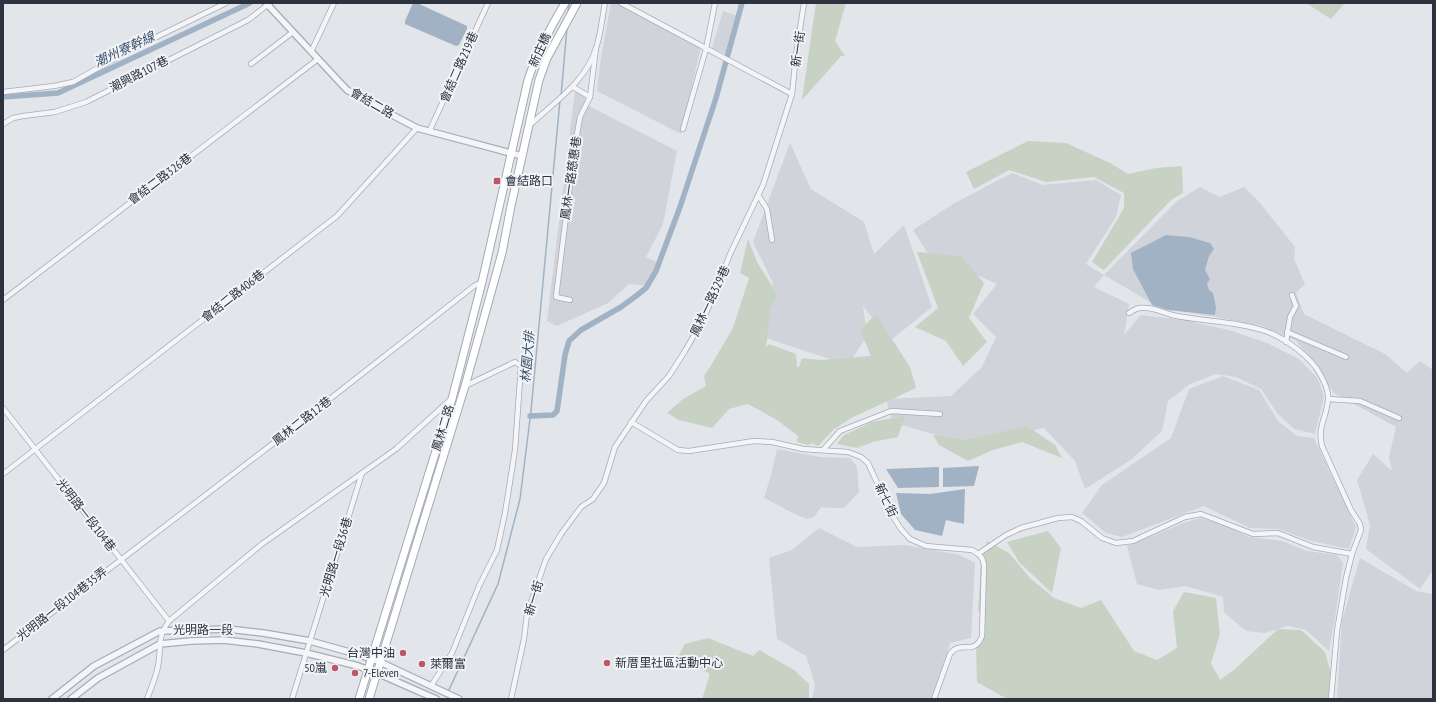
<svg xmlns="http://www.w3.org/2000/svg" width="1436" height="702" viewBox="0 0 1436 702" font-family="'PT Sans Narrow','Noto Sans TC',sans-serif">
<rect width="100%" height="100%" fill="#e2e5e9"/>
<g fill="#d0d4da">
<polygon points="611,3 623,3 701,46 681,134 597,91 600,64"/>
<polygon points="723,11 740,17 728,55 712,48"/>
<polygon points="575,90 585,94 585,104 677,151 663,224 646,257 661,264 649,286 629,284 608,303 557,326 547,321"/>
<polygon points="790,143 811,189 864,222 874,254 904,225 932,307 891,340 863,306 867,336 848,365 760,336 773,283 753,242"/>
<polygon points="1012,173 1043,185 1096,180 1121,195 1116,217 1086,264 1104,275 1177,201 1200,187 1220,197 1244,187 1260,203 1295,247 1294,259 1305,284 1296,293 1304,314 1385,354 1407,373 1420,361 1433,370 1433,570 1420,589 1366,549 1370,525 1357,480 1373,454 1392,471 1389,457 1396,427 1334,393 1312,360 1295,340 1262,326 1216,317 1174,310 1150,302 1104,275 1094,287 1129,304 1124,335 1141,315 1183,320 1229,330 1267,343 1299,359 1318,379 1324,396 1315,434 1294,429 1278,414 1261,389 1236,377 1216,374 1190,384 1168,401 1162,431 1132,459 1085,489 1075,461 1044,428 966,444 892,422 886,399 951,396 982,367 996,337 973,314 997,284 927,252 913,230 953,204"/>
<polygon points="1223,376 1259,390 1278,421 1297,436 1314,438 1356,527 1349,549 1311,541 1279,529 1250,528 1204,506 1122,537 1106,533 1082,513 1102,485 1171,438 1189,389"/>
<polygon points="777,449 820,457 850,458 857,467 859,492 844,508 832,508 821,507 814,517 807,519 795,514 764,498 771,475"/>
<polygon points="1201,518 1227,526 1249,537 1282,541 1307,551 1337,555 1343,563 1336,612 1329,651 1306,630 1288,626 1265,633 1246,631 1224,612 1223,597 1186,586 1159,590 1137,584 1127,546 1186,522"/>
<polygon points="819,528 857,547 905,545 960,555 975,563 971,638 950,643 932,699 812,699 815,684 806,656 777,639 769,558 792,550"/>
<polygon points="1360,558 1416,591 1433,594 1433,699 1337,699 1342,621"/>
</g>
<g fill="#c8d2c4">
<polygon points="816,3 846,3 835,41 845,56 841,56 802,100"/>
<polygon points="1306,3 1345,3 1331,19"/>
<polygon points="1028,141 1066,143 1110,163 1128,174 1156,168 1182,166 1183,193 1171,200 1104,270 1092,262 1124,208 1124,193 1094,177 1046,182 1009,170 974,189 966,172"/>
<polygon points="748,239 757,262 777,294 770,311 766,348 769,344 796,354 797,367 799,367 802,358 820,360 871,356 860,330 876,314 910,367 916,388 851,418 833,430 818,446 812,443 808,445 797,442 798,436 777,420 748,404 729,409 712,428 679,420 667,413 683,399 706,386 704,376 710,367 733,328 749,278 740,273"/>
<polygon points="917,252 961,256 984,283 969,318 987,342 963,366 946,341 915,327 938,308"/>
<polygon points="905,416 898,437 873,442 857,448 837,444 844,435 872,422"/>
<polygon points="1027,426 1055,445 1062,458 1022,442 993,450 968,461 939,445 933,435 965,440"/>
<polygon points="1048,531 1061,548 1052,593 1019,562 1007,542"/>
<polygon points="987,541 1009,553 1030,578 1054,598 1081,608 1101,600 1134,651 1157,660 1177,648 1173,611 1184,592 1216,598 1220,634 1211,663 1220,680 1235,669 1278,629 1301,630 1325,652 1334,685 1332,699 1007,699 977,682 976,645 984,617 978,610 980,582 980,569"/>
<polygon points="708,638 753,656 759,650 794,670 809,684 809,699 702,699 710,674 679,655 685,644"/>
</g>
<g fill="#a1b2c4">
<polygon points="413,3 417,3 467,26 467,29 459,45 456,46 405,24 405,21"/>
<polygon points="1166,235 1189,237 1210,243 1214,249 1209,256 1205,270 1210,279 1207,284 1209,290 1213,293 1216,307 1215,315 1168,310 1152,305 1133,269 1131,253"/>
<polygon points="979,466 974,486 943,487 943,468"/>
<polygon points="939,467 939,487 898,488 886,469"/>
<polygon points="965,489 964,524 946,520 942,536 915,530 901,514 896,493 930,494"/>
</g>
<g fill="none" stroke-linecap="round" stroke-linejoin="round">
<g stroke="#a1b2c4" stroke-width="1.5">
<polyline points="568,14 569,3"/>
<polyline points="561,96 567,28"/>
<polyline points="448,692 498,584 520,499 531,411 560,100"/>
</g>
<g stroke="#a1b2c4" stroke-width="5.5">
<polyline points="3,97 58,93 250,3"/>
<polyline points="530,416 553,415 557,411 565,355 569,341 581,330 621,307 636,296 646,288 656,271 680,207 716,98 742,3"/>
</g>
<g stroke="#a8acb3" stroke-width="6">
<g id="minor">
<polyline points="621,3 792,94"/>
<polyline points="311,52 334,3"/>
<polyline points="251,64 293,32"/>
<polyline points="573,87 590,97"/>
<polyline points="3,92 54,86 73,82 132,49 226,3"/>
<polyline points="3,124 13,118 23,116 55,112 86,102 248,20 270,3"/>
<path d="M 529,126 C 553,103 586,82 596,48 C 601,34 602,18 605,3"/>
<polyline points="683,129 706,49 715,3"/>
<polyline points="429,132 488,3"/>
<polyline points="758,195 767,209 772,240"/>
<polyline points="3,300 318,59"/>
<polyline points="570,300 556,297 574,152 580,117 590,97 596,48"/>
<path d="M 1129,313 C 1135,309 1139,307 1146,308 C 1155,308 1164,313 1172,315 C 1204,322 1237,321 1268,332 C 1286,339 1311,357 1320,374 C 1324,381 1329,390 1328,399 C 1327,418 1317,426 1322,446 L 1351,510 L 1360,524 L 1361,530 L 1352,554 L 1346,578 L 1337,631 L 1331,699"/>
<polyline points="1287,332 1346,357"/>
<polyline points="1286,342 1290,317 1296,306 1292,295"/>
<polyline points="1328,399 1360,401 1399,418"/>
<polyline points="3,408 169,621"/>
<path d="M 631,422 L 678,450 L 689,451 L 754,441 L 772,442 L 803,449 L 848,452 L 861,457 L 868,463 L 892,515 L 901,529 L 910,539 L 926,546 L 972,550 C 979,554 983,557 984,565 L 982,636 C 974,657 960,639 950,654 L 934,699"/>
<polyline points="823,450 840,431 891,411 940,414"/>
<polyline points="3,474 337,216 417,128"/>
<polyline points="978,554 1006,535 1021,528 1058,518 1072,517 1081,521 1102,538 1116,543 1133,541 1185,517 1201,514 1253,534 1278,533 1313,547 1352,554"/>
<polyline points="3,650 275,442 474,286 482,282"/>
<polyline points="431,686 452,653 479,586 497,550 505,513 515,450 521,366 515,362 465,386"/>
<path d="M 147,699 C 151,688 156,677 158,666 C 162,647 156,639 169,621 L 262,544 L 396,449 L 450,400"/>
<polyline points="292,699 362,473"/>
<polyline points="511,699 524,639 527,614 546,559 561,534 581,507 593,499 604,483 615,447 646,401 669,376 685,351 704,318 731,252 763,185 792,94 796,55 804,3"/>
</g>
</g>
<g stroke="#a8acb3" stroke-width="8">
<g id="tertiary">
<polyline points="266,3 347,90 377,107 417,128 522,156"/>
<polyline points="52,699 94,666 160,631 228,629 263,633 310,641 360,655 380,662 459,699"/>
<polyline points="71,699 98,678 160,644 191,641 223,640 258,644 306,653 358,666 377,673 436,699"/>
</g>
</g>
<g stroke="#a3a9b3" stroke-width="9">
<g id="primary">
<path d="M 359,699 L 452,399 L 482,282 L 528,80 C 537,52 550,28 565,3"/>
<polyline points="369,699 465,386 502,253 511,206 539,80 547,58 577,3"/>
</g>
</g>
<use href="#minor" stroke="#f4f5f8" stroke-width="4.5"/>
<use href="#tertiary" stroke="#f4f5f8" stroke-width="5.5"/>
<use href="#primary" stroke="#fff" stroke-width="7"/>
</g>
<g fill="#bf5665" stroke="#f1f3f6" stroke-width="1.5">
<rect x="493" y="177" width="8" height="8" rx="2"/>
<circle cx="403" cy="653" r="4"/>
<circle cx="607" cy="663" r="4"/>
<circle cx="422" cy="664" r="4"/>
<circle cx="335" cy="668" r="4"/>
<circle cx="355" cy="673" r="4"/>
</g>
<g text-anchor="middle" stroke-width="4" stroke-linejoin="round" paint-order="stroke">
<g font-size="12" fill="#2c333f" stroke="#f1f3f6">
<text transform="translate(798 49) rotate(-82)" y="4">新一街</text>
<text transform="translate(540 50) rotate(-66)" y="4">新庄橋</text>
<text transform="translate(459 67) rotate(-66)" y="4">會結二路219巷</text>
<text transform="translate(139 74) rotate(-27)" y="4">潮興路107巷</text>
<text transform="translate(372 103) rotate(30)" y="4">會結二路</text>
<text transform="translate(571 178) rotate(-82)" y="4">鳳林一路慈惠巷</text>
<text transform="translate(160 179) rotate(-37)" y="4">會結二路326巷</text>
<text transform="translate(233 296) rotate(-38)" y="4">會結二路406巷</text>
<text transform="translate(710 301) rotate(-65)" y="4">鳳林一路329巷</text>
<text transform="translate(302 421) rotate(-38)" y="4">鳳林二路12巷</text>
<text transform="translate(443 428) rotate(-73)" y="4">鳳林二路</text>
<text transform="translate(886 500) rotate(65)" y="4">新七街</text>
<text transform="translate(86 515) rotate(52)" y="4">光明路一段104巷</text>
<text transform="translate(336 557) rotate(-73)" y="4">光明路一段36巷</text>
<text transform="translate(534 598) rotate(-73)" y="4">新一街</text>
<text transform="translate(62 604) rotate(-38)" y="4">光明路一段104巷35弄</text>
<text x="203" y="634">光明路一段</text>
</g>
<g font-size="12" fill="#2c333f" stroke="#f1f3f6" text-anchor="start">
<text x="505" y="185">會結路口</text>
<text x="395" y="657" text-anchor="end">台灣中油</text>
<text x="615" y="667">新厝里社區活動中心</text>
<text x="430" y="668">萊爾富</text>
<text x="327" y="672" text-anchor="end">50嵐</text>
<text x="363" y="677">7-Eleven</text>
</g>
<g font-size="13" font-style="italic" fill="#3b516e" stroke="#f1f3f6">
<text transform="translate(124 49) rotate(-25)" y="5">潮州寮幹線</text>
<text transform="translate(527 357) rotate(-85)" y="5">林園大排</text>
</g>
</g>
<rect width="1436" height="702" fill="none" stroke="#2c333f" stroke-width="8"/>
</svg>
